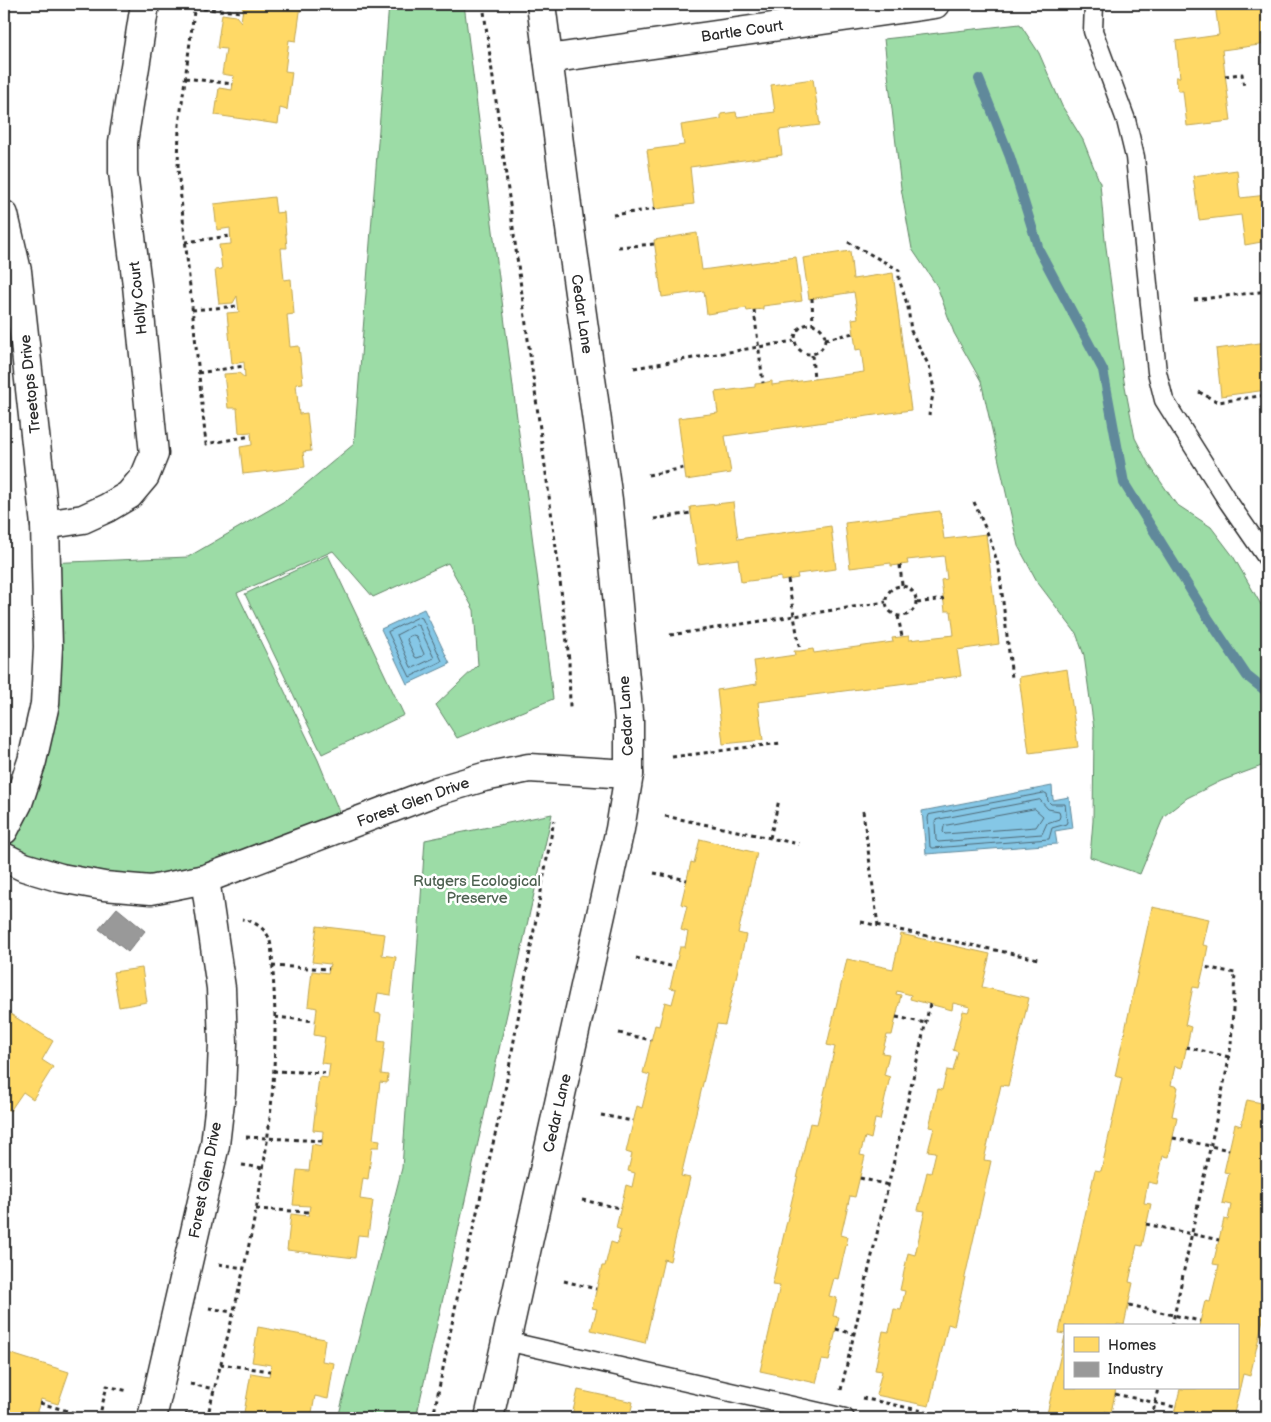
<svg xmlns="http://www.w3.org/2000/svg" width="1271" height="1422" viewBox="0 0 1271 1422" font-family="'Balsamiq Sans',sans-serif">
<rect width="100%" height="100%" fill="#fff"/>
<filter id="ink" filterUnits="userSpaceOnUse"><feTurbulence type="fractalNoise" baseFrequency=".02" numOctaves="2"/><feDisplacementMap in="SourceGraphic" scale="10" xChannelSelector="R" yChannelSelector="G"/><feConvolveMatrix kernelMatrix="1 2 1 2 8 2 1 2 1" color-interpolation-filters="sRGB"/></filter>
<g filter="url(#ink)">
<g fill="#9cdca6" stroke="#648468">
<polygon points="389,4 464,4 553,699 457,738 436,705 478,665 474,610 448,563 373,597 333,551 237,593 318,760 345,826 151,890 4,856 4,830 32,761 46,563 188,557 288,499 354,444"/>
<polygon points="1020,24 1039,53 1062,106 1083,140 1100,183 1105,240 1124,381 1135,438 1148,463 1176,504 1211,527 1233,556 1267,615 1267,764 1221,781 1187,798 1164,816 1140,874 1090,857 1093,821 1094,729 1084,655 1076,633 1038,583 1018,546 981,381 954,333 937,286 912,249 901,188 884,39"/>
<polygon points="328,555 404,715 322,754 245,594"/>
<polygon points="552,814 416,1418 338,1418 402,1168 425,840"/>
</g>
<g fill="#85c7e6" stroke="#61899b">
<polygon points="424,609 450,664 407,684 381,629"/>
<polygon points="1052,786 1053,800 1069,797 1073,828 1055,831 1057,844 926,854 922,811"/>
</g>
<g fill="#ffd966" stroke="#bfa554">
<polygon points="232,4 292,4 301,5 296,41 289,40 285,71 292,72 287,110 280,108 278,124 215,115 219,88 232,90 234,76 222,74 226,49 217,48 222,14 236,16 241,22 243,7 232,5"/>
<polygon points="1215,4 1267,4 1267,44 1222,50 1231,121 1187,126 1183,91 1178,91 1176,77 1180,77 1176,41 1219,35"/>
<polygon points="813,79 820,125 779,130 782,155 690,167 694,204 655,209 647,150 684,145 681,125 721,119 721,114 736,112 737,117 775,112 771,85"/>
<polygon points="1237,170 1240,198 1267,195 1267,241 1245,245 1241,215 1199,220 1193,176"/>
<polygon points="274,197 276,213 284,212 287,248 281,248 284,280 291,279 294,314 287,315 290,347 299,346 303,383 296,384 299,414 307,413 311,451 303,452 305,467 243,474 240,447 252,445 251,432 239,433 237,408 228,408 224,374 239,373 245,378 244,362 232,364 227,313 239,312 237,296 233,303 219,304 215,270 222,269 219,245 231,244 230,228 217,230 214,204"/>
<polygon points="697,233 702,270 796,257 802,301 763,306 763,309 754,310 747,311 746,308 707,314 704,291 662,297 654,240"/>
<polygon points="850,251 853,279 893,273 911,410 725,436 731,473 686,480 678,418 718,413 715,392 755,387 755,384 763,383 772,381 772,385 864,372 861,349 856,350 852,319 858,318 854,292 809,299 803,258"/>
<polygon points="1267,342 1267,390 1221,396 1216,349"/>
<polygon points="733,502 738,539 831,526 836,569 797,574 798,578 781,581 781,577 741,582 738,559 698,564 690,507"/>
<polygon points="940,511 944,539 986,534 999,644 957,650 961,676 758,702 763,740 723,744 717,690 757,684 754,661 795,655 794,651 800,651 813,649 814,653 893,642 892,638 909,636 909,640 954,635 951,611 945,611 941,580 947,579 944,556 907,560 908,564 891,566 891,563 850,568 845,523"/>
<polygon points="1067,669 1078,747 1029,753 1019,677"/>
<polygon points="700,839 757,853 738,933 746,935 725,1025 717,1024 681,1176 690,1178 670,1261 664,1259 645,1343 591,1330 597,1309 592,1308 602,1266 605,1266 611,1242 617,1244 621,1230 616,1228 626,1185 632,1187 635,1173 628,1171 632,1154 626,1152 637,1106 642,1108 650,1075 643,1073 655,1025 659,1026 665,1002 672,1004 676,989 670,988 680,947 685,947 688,932 681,930 687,906 681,904 691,862 694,863"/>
<polygon points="1152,907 1209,919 1203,945 1208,946 1204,967 1199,988 1193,987 1185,1025 1191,1027 1182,1068 1175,1066 1171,1085 1178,1087 1172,1116 1177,1117 1169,1157 1163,1156 1157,1184 1148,1182 1144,1203 1151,1204 1142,1246 1137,1245 1129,1282 1133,1283 1124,1325 1117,1324 1117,1326 1065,1326 1065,1334 1059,1333 1095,1170 1101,1171 1122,1078 1115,1076"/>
<polygon points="317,926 385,934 382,955 396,957 391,995 378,993 375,1013 381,1014 378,1041 385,1042 381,1074 388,1075 387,1083 380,1082 373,1139 380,1140 379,1147 372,1147 368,1179 363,1178 360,1199 373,1201 368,1236 358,1235 355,1258 287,1250 291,1214 308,1216 310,1206 293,1205 297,1170 309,1171 312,1144 322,1146 323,1131 313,1130 319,1077 328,1078 330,1064 321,1063 325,1037 314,1035 317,1008 308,1006 312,971 328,973 330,964 312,962"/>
<polygon points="901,934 990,954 982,987 1029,998 1008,1086 1001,1085 984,1160 991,1161 954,1326 948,1324 929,1406 876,1395 882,1371 875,1370 883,1331 889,1332 894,1309 901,1310 905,1291 900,1290 908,1253 915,1255 925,1211 918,1210 927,1172 931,1173 936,1152 928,1151 934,1128 929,1127 938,1089 942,1090 947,1070 953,1071 958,1052 953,1050 963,1011 968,1012 970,1007 953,1003 952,1010 910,999 911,995 897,991 896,994 901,995 892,1035 887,1035 882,1053 889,1054 884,1075 890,1077 880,1120 875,1119 871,1139 865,1137 860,1155 865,1156 855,1197 850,1196 841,1235 848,1237 838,1279 834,1278 829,1296 837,1298 833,1316 839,1317 829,1361 822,1360 816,1383 760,1371 780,1286 772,1285 810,1123 817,1124 835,1047 827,1045 847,959 893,969"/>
<polygon points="142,968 147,1002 119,1007 113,972"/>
<polygon points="4,1010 53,1041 42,1060 53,1067 33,1099 23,1092 10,1111 4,1107"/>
<polygon points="1247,1100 1267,1104 1267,1302 1250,1376 1243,1374 1233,1418 1173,1418 1180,1389 1237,1388 1237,1326 1199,1326 1205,1301 1210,1302 1219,1265 1213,1264 1224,1219 1228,1220 1231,1205 1222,1203 1229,1173 1224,1172 1229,1150 1235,1124 1241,1126"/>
<polygon points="258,1327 325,1339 322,1361 334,1363 328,1399 315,1396 311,1418 243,1418 251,1373 269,1376 271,1365 252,1362"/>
<polygon points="1065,1336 1065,1388 1116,1388 1111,1413 1105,1411 1104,1418 1046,1418"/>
<polygon points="5,1352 69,1372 58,1404 41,1399 37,1411 54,1416 53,1418 4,1418 4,1356"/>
<polygon points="578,1390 633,1402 629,1418 566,1418 567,1414 572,1415"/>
</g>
<polygon fill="#999" stroke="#787878" points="117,908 145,931 128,952 99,929"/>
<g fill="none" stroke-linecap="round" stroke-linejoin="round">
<g stroke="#4f6976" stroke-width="1">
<polygon points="419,617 422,618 442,661 410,677 388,632"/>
<polygon points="416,625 419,626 434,658 413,668 411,667 397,635"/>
<polygon points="413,635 416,636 424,654 423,656 417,658 415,657 407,640 408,637"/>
<polygon points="1045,793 1047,794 1048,801 1051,804 1065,804 1067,822 1066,824 1052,828 1049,839 933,848 930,847 928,818 929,815"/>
<polygon points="1040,800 1048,809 1059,811 1060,816 1059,819 1047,823 1042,834 938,842 936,840 935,822 936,820"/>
<polygon points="1035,809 1043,816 1036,827 945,834 943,832 944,826"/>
</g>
<polyline stroke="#61899b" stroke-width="10" points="979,79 1010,157 1039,250 1103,370 1124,483 1208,618 1247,676 1267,692"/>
<g stroke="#2b2b2b" stroke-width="21">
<g id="service">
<polyline points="1094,4 1093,31 1126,120 1135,157 1157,372 1164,400 1227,500 1267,558"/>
<polyline points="506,1341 845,1418"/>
</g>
</g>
<g stroke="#2b2b2b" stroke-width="31">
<g id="minor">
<polyline points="548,59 935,4"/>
<polyline points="4,215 17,271 45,525 48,647 45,704 32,761 18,803 4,830"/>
<polyline points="45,525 83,519 107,508 129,495 145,476 154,454 137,285 123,172 123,142 145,4"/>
<polyline points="4,857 24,867 61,878 104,886 151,890 205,879 437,791 484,777 529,768 629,774"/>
<polyline points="152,1418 215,1145 221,1093 223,1043 221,988 205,879"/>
</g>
</g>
<g stroke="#2b2b2b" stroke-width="31">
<polyline id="tertiary" points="489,1418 620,829 629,774 629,721 608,500 571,236 541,4"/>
</g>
<g stroke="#2b2b2b" stroke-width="3" stroke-dasharray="4 4" stroke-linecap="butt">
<polyline points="195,4 179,125 178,169 206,444 251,436"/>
<polyline points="483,4 558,563 569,660 570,707"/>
<polyline points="195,8 243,12"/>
<polyline points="1225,76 1242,74 1244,87"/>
<polyline points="185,78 233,84"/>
<polyline points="613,215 655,209"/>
<polyline points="185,242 231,236"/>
<polyline points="848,242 899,270 899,279 908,307 911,331 929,366 934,389 929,415"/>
<polyline points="618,247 655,244"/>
<polyline points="812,298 813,325"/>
<polyline points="1194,300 1267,291"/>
<polyline points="192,310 238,306"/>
<polyline points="754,310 763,383"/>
<circle cx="810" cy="339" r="15"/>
<polyline points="825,339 854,333"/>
<polyline points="812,355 814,379"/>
<polyline points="634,368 794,341"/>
<polyline points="198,373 244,366"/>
<polyline points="1199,392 1218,402 1267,395"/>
<polyline points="648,475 684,468"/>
<polyline points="974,502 990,539 999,568 1012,678"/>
<polyline points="654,519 691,513"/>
<polyline points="900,565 902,585"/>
<polyline points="788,580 800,651"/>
<circle cx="901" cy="601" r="15"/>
<polyline points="917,603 944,599"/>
<polyline points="898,616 902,637"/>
<polyline points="670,635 886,602"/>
<polyline points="672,757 781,743"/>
<polyline points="863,811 878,926"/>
<polyline points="665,816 799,844"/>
<polyline points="770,838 779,800"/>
<polyline points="654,873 687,880"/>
<polyline points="861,922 1038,959"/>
<polyline points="636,958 675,967"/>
<polyline points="272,966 329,969"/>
<polyline points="275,1017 315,1021"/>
<polyline points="896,1017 926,1023"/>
<polyline points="619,1033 651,1040"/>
<polyline points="1186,1047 1229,1057"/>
<polyline points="273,1071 329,1073"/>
<polyline points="601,1115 633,1121"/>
<polyline points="246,1137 323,1141"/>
<polyline points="1173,1138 1229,1150"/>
<polyline points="242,1165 263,1168"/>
<polyline points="860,1178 888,1185"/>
<polyline points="582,1200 620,1208"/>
<polyline points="256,1209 309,1212"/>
<polyline points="1146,1224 1219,1240"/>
<polyline points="219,1264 243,1268"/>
<polyline points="564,1281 596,1289"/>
<polyline points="1129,1305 1200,1321"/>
<polyline points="209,1308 232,1312"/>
<polyline points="1172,1326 1227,1069 1231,1045 1235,973 1204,967"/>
<polyline points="836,1329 854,1334"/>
<polyline points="220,1364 270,1371"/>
<polyline points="190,1384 214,1389"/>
<polyline points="841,1390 930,1004"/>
<polyline points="1115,1394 1175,1407"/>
<polyline points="862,1398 956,1418"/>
<polyline points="40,1403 92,1418"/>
<polyline points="185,1414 201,1418"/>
<polyline points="99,1418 107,1386 128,1391"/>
<path d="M 207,1418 C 242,1279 282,1135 274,990 C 273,979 273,947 269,938 C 264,927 253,921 242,919"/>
<polyline points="433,1418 459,1289 503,1101 554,820"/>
<polyline points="1152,1418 1158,1388"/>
</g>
<use href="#service" stroke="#fff" stroke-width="18"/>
<use href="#minor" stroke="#fff" stroke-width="28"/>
<use href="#tertiary" stroke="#fff" stroke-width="28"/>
</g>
</g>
<g text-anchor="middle" stroke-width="5" stroke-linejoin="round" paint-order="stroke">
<g font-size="15" fill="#2b2b2b" stroke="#fff">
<text transform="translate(742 31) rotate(-8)" y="5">Bartle Court</text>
<text transform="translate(138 298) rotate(-96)" y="5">Holly Court</text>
<text transform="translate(582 314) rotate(82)" y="5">Cedar Lane</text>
<text transform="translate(30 384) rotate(-96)" y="5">Treetops Drive</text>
<text transform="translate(626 716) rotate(-93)" y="5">Cedar Lane</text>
<text transform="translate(413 802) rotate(-20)" y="5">Forest Glen Drive</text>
<text transform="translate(557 1113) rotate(-77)" y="5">Cedar Lane</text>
<text transform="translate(205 1180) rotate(-79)" y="5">Forest Glen Drive</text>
</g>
<g font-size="15" fill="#4d6050" stroke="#fff">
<text x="477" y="886">Rutgers Ecological<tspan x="477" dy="17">Preserve</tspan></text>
</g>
</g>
<rect width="1271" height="1422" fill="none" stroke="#fff" stroke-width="20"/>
<rect x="10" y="10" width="1251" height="1402" fill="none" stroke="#2b2b2b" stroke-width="2" filter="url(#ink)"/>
<rect x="1064" y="1324" width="175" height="65" fill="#ffffff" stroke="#aaaaaa"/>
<rect x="1074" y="1337" width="25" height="15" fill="#ffd966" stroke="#aaaaaa"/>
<text x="1108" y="1350" font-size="15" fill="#2b2b2b">Homes</text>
<rect x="1074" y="1362" width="25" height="15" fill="#999999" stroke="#aaaaaa"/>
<text x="1108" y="1374" font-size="15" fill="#2b2b2b">Industry</text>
</svg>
